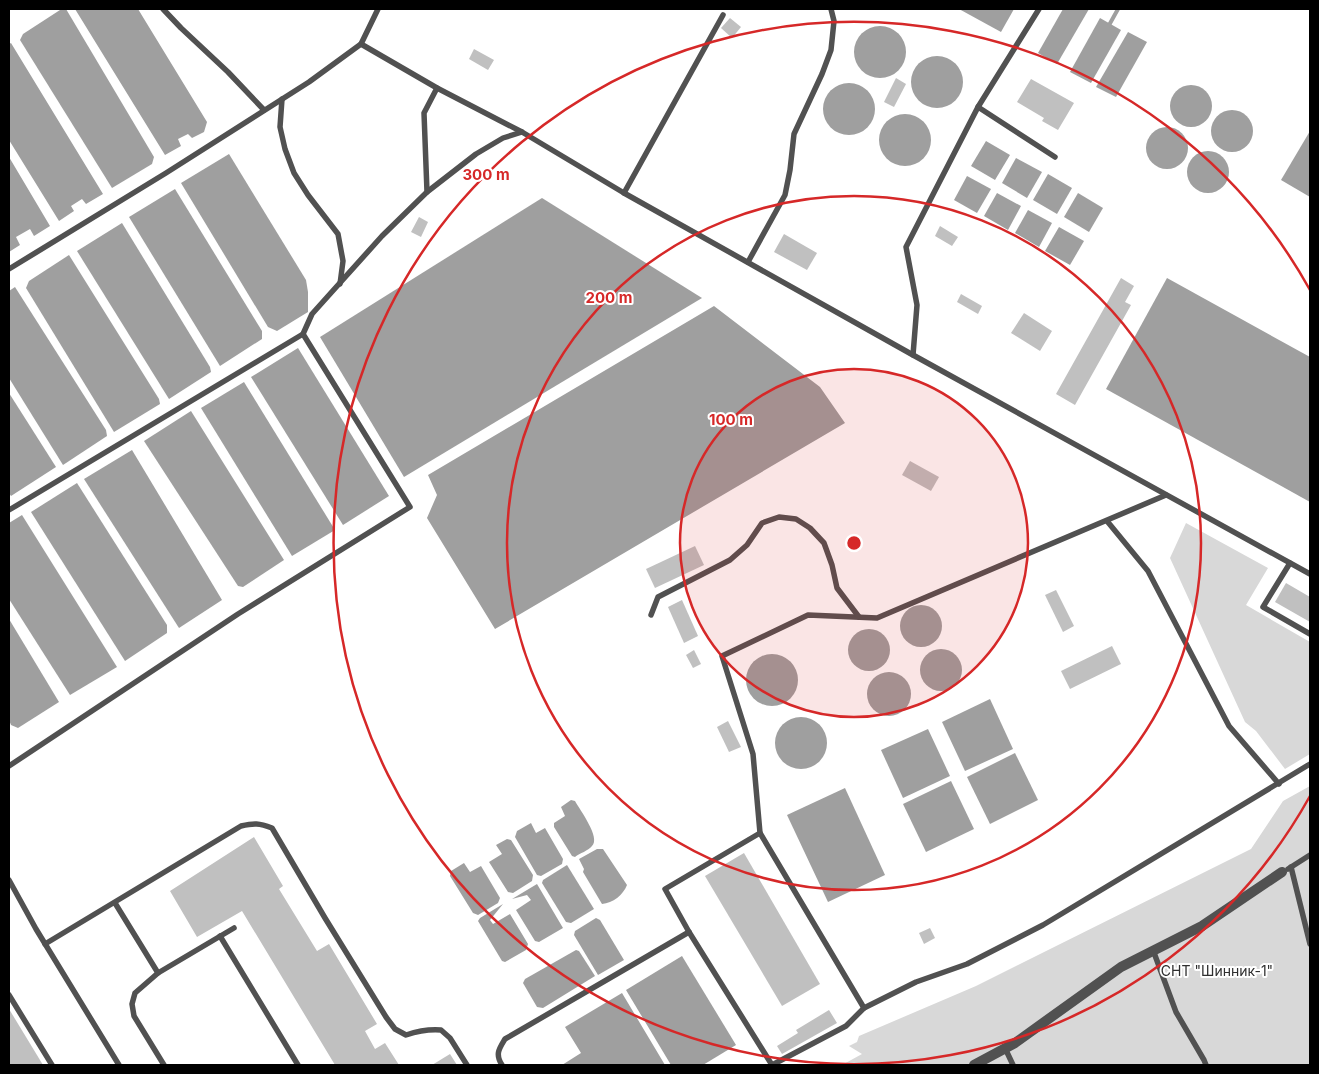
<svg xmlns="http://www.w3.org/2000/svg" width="1319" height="1074" viewBox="0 0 1319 1074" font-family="Inter,sans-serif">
<rect width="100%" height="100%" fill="#fff"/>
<g fill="#d8d8d8">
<polygon points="1186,523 1268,568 1246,605 1310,642 1310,754 1285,769 1256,731 1245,722 1170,558"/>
<polygon points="1310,786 1310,1065 842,1065 862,1054 849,1046 857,1042 859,1036 976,986 1251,849 1283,801"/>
</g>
<g fill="#9f9f9f">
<polygon points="66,9 154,157 152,164 112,188 20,40 23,34 60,10"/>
<polygon points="75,9 138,9 207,122 204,132 192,138 188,134 178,139 181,146 165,155"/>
<polygon points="959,9 1014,9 1001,32"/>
<polygon points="1063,9 1089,9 1057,64 1038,53"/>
<polygon points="1100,18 1121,30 1091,83 1070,72"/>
<circle cx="880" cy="52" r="26"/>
<polygon points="1128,32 1147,42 1116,97 1096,87"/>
<polygon points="11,43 103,194 86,204 82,199 71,206 74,211 59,221 9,140 9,44"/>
<circle cx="937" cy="82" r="26"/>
<circle cx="849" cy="109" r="26"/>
<circle cx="1191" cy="106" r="21"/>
<circle cx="1232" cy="131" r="21"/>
<circle cx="905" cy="140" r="26"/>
<circle cx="1167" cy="148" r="21"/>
<polygon points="1310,131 1310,197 1281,180"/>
<polygon points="986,141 1010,155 995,180 971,166"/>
<circle cx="1208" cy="172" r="21"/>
<polygon points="229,154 306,280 308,292 308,312 277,331 268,327 181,183"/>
<polygon points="9,157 50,226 34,236 30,229 16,237 20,245 9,252"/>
<polygon points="1016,158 1042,172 1027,198 1002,183"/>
<polygon points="1048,174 1072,188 1057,214 1033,200"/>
<polygon points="967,176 991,189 977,213 954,200"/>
<polygon points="175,189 262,331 262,339 220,366 129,217"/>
<polygon points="997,193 1021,206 1008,230 984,216"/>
<polygon points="1078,193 1103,208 1089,232 1064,217"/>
<polygon points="542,198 702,298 404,477 320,337"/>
<polygon points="1028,210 1052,223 1039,247 1015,233"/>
<polygon points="122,223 210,367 211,372 169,399 77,251"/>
<polygon points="1059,227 1084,241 1070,265 1045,251"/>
<polygon points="69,255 159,399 160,404 114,432 26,288 29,281"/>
<polygon points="1167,278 1310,357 1310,502 1106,389"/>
<polygon points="15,287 106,430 107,436 63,465 9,378 9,291"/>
<polygon points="714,306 820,387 845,423 495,629 427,518 437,495 428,475"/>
<polygon points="298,348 389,496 343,525 251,377"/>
<polygon points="244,382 335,530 292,556 201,408"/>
<polygon points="9,393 56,467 11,496 9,493"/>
<polygon points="191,411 284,560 243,587 238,586 144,441"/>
<polygon points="132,450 222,600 179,628 84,479"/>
<polygon points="77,483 167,625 167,633 125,661 31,512"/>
<polygon points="22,515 117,667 70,695 9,599 9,523"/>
<circle cx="921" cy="626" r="21"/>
<polygon points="9,619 59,702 18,728 11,725 9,720"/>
<circle cx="869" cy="650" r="21"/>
<circle cx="941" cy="670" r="21"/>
<circle cx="772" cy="680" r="26"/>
<circle cx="889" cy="694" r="22"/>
<polygon points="990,699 1013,749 965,771 942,722"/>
<circle cx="801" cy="743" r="26"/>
<polygon points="928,729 950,776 903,798 881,750"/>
<polygon points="1015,753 1038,800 990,824 967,777"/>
<polygon points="951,781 974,829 926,852 903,804"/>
<polygon points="845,788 885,875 828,902 787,815"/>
<path d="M 571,800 L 575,801 C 580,810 601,838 592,846 C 588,851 580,853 575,857 L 572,856 L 554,827 L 554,823 L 565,816 L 561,807 Z"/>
<polygon points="531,823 536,833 545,828 563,859 562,864 541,876 537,875 515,837 517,831"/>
<polygon points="507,839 511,840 533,875 532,881 513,893 508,892 489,862 502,854 496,845"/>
<path d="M 597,849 L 603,849 L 627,885 C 623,895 613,903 602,904 L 583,872 L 584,869 L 579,859 Z"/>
<polygon points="464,863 470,872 481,866 500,898 498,903 478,915 473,913 450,876 451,871"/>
<polygon points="567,865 594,909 571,923 566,922 542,883 543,880"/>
<polygon points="537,884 563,928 539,942 535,941 516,910 531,900 527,895 512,899"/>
<polygon points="503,904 490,920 493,924 510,914 528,944 526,950 505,962 502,961 478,921 480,918"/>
<polygon points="596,918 600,920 624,960 598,975 574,935 575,931"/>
<polygon points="576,950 579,951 595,976 543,1008 537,1007 523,983 525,979"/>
<polygon points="682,956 736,1045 703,1065 671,1065 626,990"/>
<polygon points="622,993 665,1065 562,1065 581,1053 565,1027"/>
</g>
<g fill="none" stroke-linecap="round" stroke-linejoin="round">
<polyline stroke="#9f9f9f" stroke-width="4" points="1108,27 1118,9"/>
</g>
<g fill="#c0c0c0">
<polygon points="730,18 741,27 732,38 721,28"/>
<polygon points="474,49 494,60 488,70 469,59"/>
<polygon points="896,78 906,84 894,107 884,102"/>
<polygon points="1031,79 1074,103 1058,130 1042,121 1044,118 1017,102"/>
<polygon points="419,217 428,222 421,237 411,232"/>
<polygon points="940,226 958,237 952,246 935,236"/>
<polygon points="784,234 817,253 807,270 774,252"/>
<polygon points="1121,278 1134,286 1125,302 1131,305 1075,405 1056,394"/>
<polygon points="961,294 982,306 978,314 957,302"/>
<polygon points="1024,313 1052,331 1040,351 1011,333"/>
<polygon points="910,461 939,477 931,491 902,475"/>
<polygon points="695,546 704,565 655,588 646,569"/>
<polygon points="1286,583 1310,597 1310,622 1275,602"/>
<polygon points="1056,590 1074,626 1063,632 1045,595"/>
<polygon points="682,600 698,636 684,643 668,607"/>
<polygon points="1112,646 1121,664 1070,689 1061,671"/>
<polygon points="694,650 701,664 693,668 686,655"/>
<polygon points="728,721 741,747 729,752 717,727"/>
<polygon points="254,837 283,886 279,889 317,951 329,944 377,1024 365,1031 375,1049 385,1043 399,1065 335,1065 242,911 197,937 170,891"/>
<polygon points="744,853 820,984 782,1006 705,876"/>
<polygon points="930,928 935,938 924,944 919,933"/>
<polygon points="9,1009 43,1065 9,1065"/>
<polygon points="829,1010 837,1023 782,1054 777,1046 798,1033 796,1030"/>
<polygon points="450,1054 457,1065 432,1065"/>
</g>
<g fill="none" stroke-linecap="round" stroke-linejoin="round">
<g stroke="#515151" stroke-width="5.5">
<polyline points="163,9 181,28 228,72 264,110"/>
<polyline points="361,44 437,88 522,132 624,193 913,355 1310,574"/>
<polyline points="282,99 280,127 285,149 294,173 308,195 338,234 343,261 340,284"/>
<polyline points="978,107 1055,157"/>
<polyline points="427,192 476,154 503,138 522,132"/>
<polyline points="624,193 723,15"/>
<polyline points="748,262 785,195 790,170 794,134 822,74 831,50 834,21 831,9"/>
<polyline points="9,269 166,173 309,82 361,44 378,9"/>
<polyline points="913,355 917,305 906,247 978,107 1039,9"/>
<polyline points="1166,495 877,618 808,615 722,656 753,754 760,833 864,1008 916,982 967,964 1043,925 1310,764"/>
<polyline points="9,510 303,334 312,314 382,236 427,192 424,113 437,88"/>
<polyline points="1107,521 1148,571 1229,726 1279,784"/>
<polyline points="1290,563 1263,607 1310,634"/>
<polyline points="651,615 658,597 730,560 747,545 762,523 779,517 796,519 810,528 824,543 832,565 837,588 859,617"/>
<polyline points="9,766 238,614 410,507 303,334"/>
<polyline points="760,833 665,889 689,932 772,1065"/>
<polyline points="1291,867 1310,944"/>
<polyline points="1288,869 1310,855"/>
<polyline points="9,880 36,929 119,1065"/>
<polyline points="115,903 158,973"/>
<polyline points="220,936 298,1065"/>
<path d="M 45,944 L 241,826 C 254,823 259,823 272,828 L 325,918 L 386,1017 L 395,1029 L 406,1035 C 418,1031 429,1029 441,1030 L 450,1038 L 467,1065"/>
<polyline points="1153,950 1176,1012 1204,1060 1206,1065"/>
<polyline points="9,995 52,1065"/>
<polyline points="1005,1048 1013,1065"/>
<polyline points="164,1065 134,1016 132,1004 135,993 158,973 234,928"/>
<path d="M 502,1065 C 495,1054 499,1049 505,1039 L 689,932"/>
<polyline points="772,1065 846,1026 864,1008"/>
</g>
<polyline stroke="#515151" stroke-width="10" points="974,1065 1015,1043 1121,967 1202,926 1282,872"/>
</g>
<circle cx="854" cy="543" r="174" fill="#d62828" fill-opacity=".12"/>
<g fill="none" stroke="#d62828" stroke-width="2.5">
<circle cx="854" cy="543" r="174"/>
<circle cx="854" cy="543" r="347"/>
<path d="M1310 796A521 521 0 1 1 1310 290"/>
</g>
<g text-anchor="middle" stroke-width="4" stroke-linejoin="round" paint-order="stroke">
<g font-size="14" fill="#2f2f2f" stroke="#fff">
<text x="1217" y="976">СНТ "Шинник-1"</text>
</g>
</g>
<circle cx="854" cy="543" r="8" fill="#d62828" stroke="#fff" stroke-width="2.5"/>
<g font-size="15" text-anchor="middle" font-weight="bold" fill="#d62828" stroke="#fff" stroke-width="4" stroke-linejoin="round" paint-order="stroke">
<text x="486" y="180">300 m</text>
<text x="609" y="303">200 m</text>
<text x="731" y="425">100 m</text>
</g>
<rect width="1319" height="1074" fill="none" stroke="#000000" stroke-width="20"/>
</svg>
